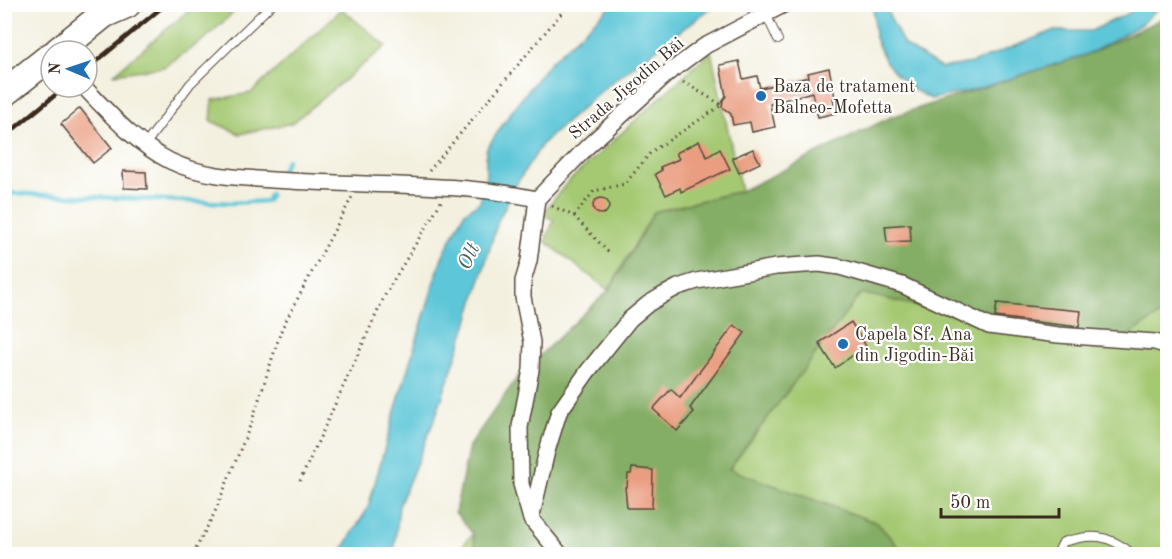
<svg xmlns="http://www.w3.org/2000/svg" width="1172" height="559" viewBox="0 0 1172 559" font-family="'Old Standard TT',serif">
<rect width="100%" height="100%" fill="#fff"/>
<filter id="ink" filterUnits="userSpaceOnUse"><feTurbulence type="fractalNoise" baseFrequency=".0167" numOctaves="2"/><feDisplacementMap in="SourceGraphic" scale="12" xChannelSelector="R" yChannelSelector="G"/><feConvolveMatrix kernelMatrix="1 2 1 2 8 2 1 2 1" color-interpolation-filters="sRGB"/></filter>
<filter id="wash" filterUnits="userSpaceOnUse"><feTurbulence type="fractalNoise" baseFrequency=".008" numOctaves="4" result="noise"/><feDisplacementMap in="SourceGraphic" scale="24" xChannelSelector="R" yChannelSelector="G"/><feGaussianBlur stdDeviation="1.35" result="paint"/><feColorMatrix in="noise" values="0 0 0 0 0 0 0 0 0 0 0 0 0 0 0 0 0 1.4 0 .05"/><feComposite in="paint" operator="in"/></filter>
<g filter="url(#wash)">
<rect width="100%" height="100%" fill="#f3f0df"/>
<g fill="#a5c973" stroke="#707a48" stroke-width="1.5">
<polygon points="195,5 241,5 205,39 164,67 114,74"/>
<polygon points="342,9 386,46 292,123 240,134 211,121 213,100 251,93"/>
<polygon points="711,51 741,191 654,212 608,290 545,241 554,220 542,214 567,183"/>
<polygon points="861,293 1106,350 1167,310 1167,554 905,554 877,523 729,469"/>
<polygon points="473,534 477,554 455,554"/>
</g>
<polygon fill="#84ad65" stroke="#606c42" stroke-width="1.5" points="1167,16 1167,310 1106,350 861,293 729,469 877,523 905,554 477,554 473,534 455,512 469,446 519,375 611,288 654,212 741,191 891,117 1091,53"/>
<g fill="#5dc6d8" stroke="#4c787b" stroke-width="1.5">
<polygon points="612,5 715,5 608,85 543,143 517,183 498,221 467,325 435,418 399,506 394,554 340,554 368,508 395,411 442,257 465,212 480,202 486,176 486,150 509,115 550,62"/>
<polygon points="873,5 884,5 904,45 941,68 972,63 1053,31 1091,31 1129,13 1139,5 1161,5 1142,24 1091,53 974,90 931,99 914,90 897,75 886,62 875,38"/>
</g>
<g fill="none" stroke-linecap="round" stroke-linejoin="round">
<g stroke="#5dc6d8" stroke-width="4.5">
<polyline points="281,172 287,160"/>
<polyline points="4,193 231,203 267,201 270,194"/>
</g>
</g>
<g id="blocks">
<g fill="#ea9d80">
<polygon points="739,61 743,79 757,76 760,88 809,77 808,73 829,68 835,97 833,98 836,113 818,117 812,92 770,104 775,127 752,132 750,122 733,125 731,114 722,107 723,100 726,96 720,65"/>
<polygon points="80,108 112,148 93,163 61,124"/>
<polygon points="699,141 707,157 720,149 730,169 681,192 680,188 666,195 655,174 662,170 660,167 679,159 676,153"/>
<polygon points="753,149 760,163 739,173 732,158"/>
<polygon points="123,171 146,172 147,189 124,188"/>
<circle cx="601" cy="206" r="8"/>
<polygon points="910,224 911,241 887,242 885,226"/>
<polygon points="997,303 1081,311 1079,327 995,317"/>
<polygon points="851,322 866,346 835,368 819,343"/>
<polygon points="734,325 745,333 690,408 694,412 677,431 653,409 671,389 680,398"/>
<polygon points="632,468 653,470 652,508 627,508 625,487 627,487 628,474 631,474"/>
</g>
</g>
</g>
<g filter="url(#ink)">
<use href="#blocks" fill-opacity="0" stroke="#57483b" stroke-width="1.5"/>
<g fill="none" stroke-linecap="round" stroke-linejoin="round">
<g stroke="#57483b" stroke-width="10">
<g id="lane">
<polyline points="766,14 778,40"/>
<polyline points="145,145 190,84 272,4"/>
<path d="M 1057,554 L 1063,542 C 1092,533 1108,534 1133,554"/>
</g>
</g>
<g stroke="#57483b" stroke-width="18">
<g id="street">
<path d="M 84,87 C 110,114 136,144 170,161 C 207,179 251,178 291,181 C 372,186 457,182 537,199 L 587,147 L 668,73 L 703,47 L 785,4"/>
<polyline points="537,199 529,261 523,281 523,297 532,342 531,370 520,427 521,484 531,519 560,554"/>
<polyline points="531,519 547,451 559,412 588,371 630,319 648,304 663,295 678,287 697,281 776,267 819,264 840,267 902,285 989,326 1058,335 1155,342 1168,346"/>
</g>
</g>
<g stroke="#57483b" stroke-width="30">
<g id="highway">
<polyline points="58,51 104,14 127,4"/>
<polyline points="4,93 51,56"/>
</g>
</g>
<g stroke="#57483b" stroke-width="3" stroke-dasharray="1.5 4.5" stroke-linecap="butt">
<polyline points="429,171 569,4"/>
<polyline points="552,206 574,216 610,254"/>
<polyline points="574,216 594,191 625,184 651,152 722,105 683,82"/>
<polyline points="300,481 386,293 442,200"/>
<polyline points="193,554 214,514 252,421 282,328 352,197"/>
</g>
<use href="#lane" stroke="#fff" stroke-width="8"/>
<use href="#street" stroke="#fff" stroke-width="15"/>
<use href="#highway" stroke="#fff" stroke-width="27"/>
<g stroke="#3b2a1e" stroke-width="4.5">
<polyline points="87,69 166,4"/>
<polyline points="4,137 65,87"/>
</g>
</g>
</g>
<g fill="#1f6fb2" stroke="#fff" stroke-width="2">
<circle cx="761" cy="96" r="6"/>
<circle cx="843" cy="344" r="6"/>
</g>
<g text-anchor="middle" stroke-width="4.5" stroke-linejoin="round" paint-order="stroke">
<g font-size="18" fill="#3b2a1e" stroke="#fff" text-anchor="start">
<text x="773" y="92">Baza de tratament<tspan x="773" dy="21">Balneo-Mofetta</tspan></text>
<text x="855" y="340">Capela Sf. Ana<tspan x="855" dy="21">din Jigodin-Băi</tspan></text>
</g>
<g font-size="18" fill="#3b2a1e" stroke="#fff">
<text transform="translate(626 88) rotate(-41)" y="6">Strada Jigodin Băi</text>
</g>
<g font-size="20" font-style="italic" fill="#47615f" stroke="#fff">
<text transform="translate(468 256) rotate(-65)" y="7">Olt</text>
</g>
</g>
<rect width="1172" height="559" fill="none" stroke="#fff" stroke-width="24"/>
<g transform="translate(69 69) rotate(272)"><circle r="28" fill="#ffffff" stroke="#b1aaa5" stroke-width="1.5"/>
<path d="M0-4.5L10 22L0 15L-10 22Z" fill="#1f6fb2"/>
<text y="-9" font-size="16" font-weight="bold" text-anchor="middle" fill="#3b2a1e">N</text>
</g>
<path d="M941 508v9h118v-9" fill="none" stroke="#3b2a1e" stroke-width="3"/>
<text x="950" y="508" font-size="18" fill="#3b2a1e" stroke="#ffffff" stroke-width="4.5" paint-order="stroke">50 m</text>
</svg>
